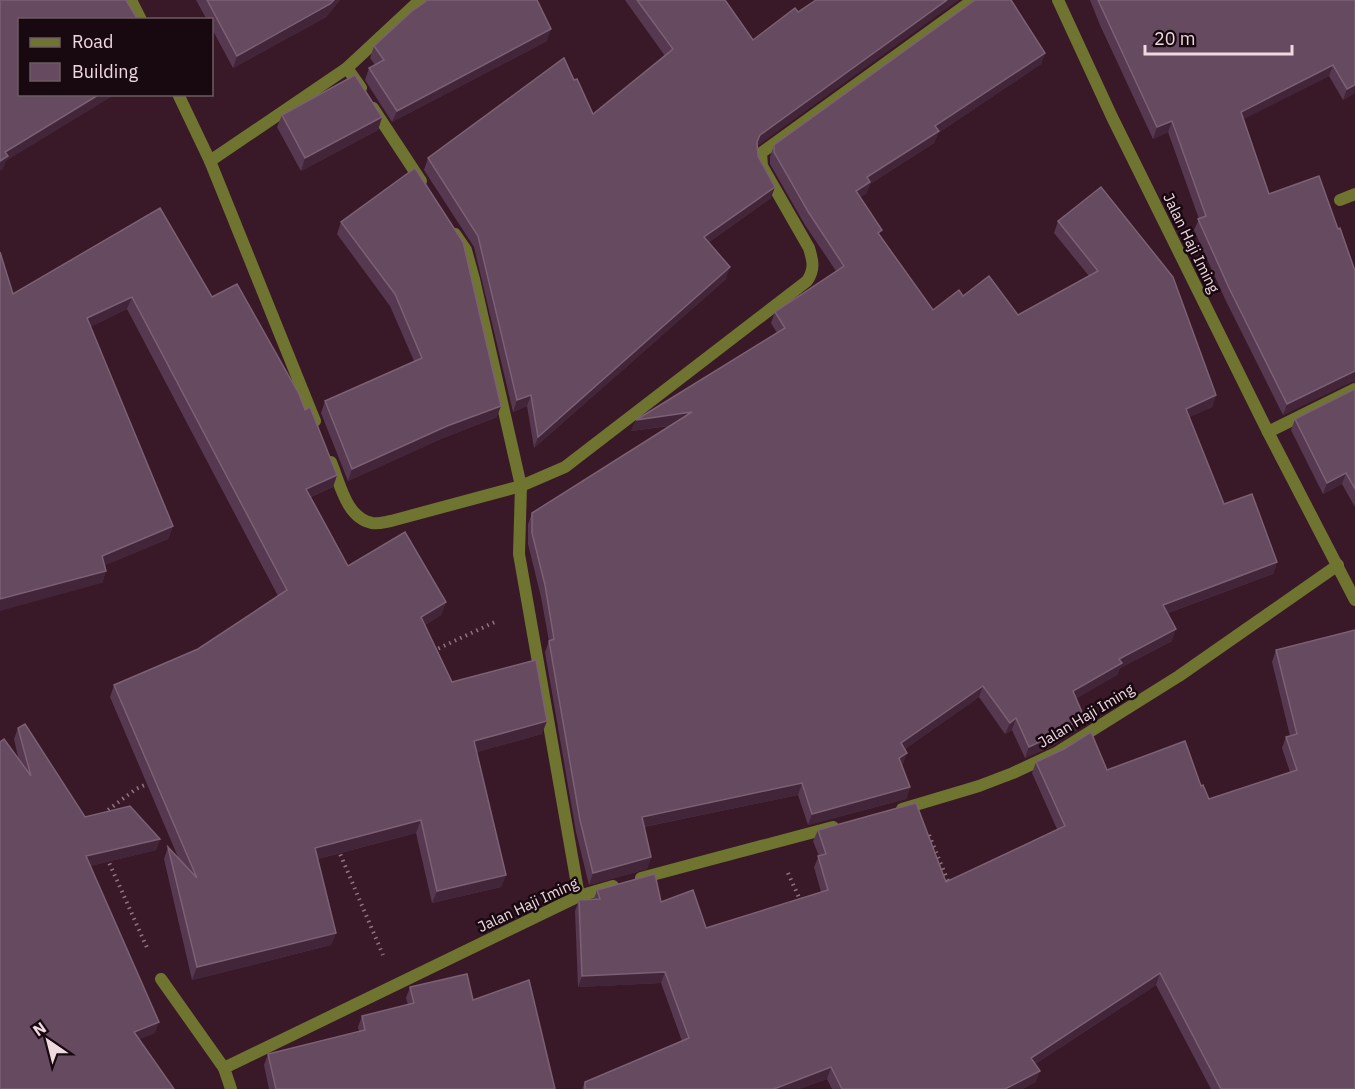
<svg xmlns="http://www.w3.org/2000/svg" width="1355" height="1089" viewBox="0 0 1355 1089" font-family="'IBM Plex Sans',sans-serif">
<rect width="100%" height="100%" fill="#391827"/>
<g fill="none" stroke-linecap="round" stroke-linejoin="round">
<g stroke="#917480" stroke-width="4" stroke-dasharray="1.5 4.5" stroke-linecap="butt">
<polyline points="433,651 497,621"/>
<polyline points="105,815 108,810 136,789 149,783"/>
<polyline points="929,835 950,886"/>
<polyline points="338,849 383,955"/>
<polyline points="107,858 148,950"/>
<polyline points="788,873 801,902"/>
</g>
<g stroke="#6f7531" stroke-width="12">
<polyline points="131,0 141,20"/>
<polyline points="1058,0 1112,117 1268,432 1355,600"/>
<polyline points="347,68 361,88"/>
<polyline points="178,94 210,161 315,421"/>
<polyline points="373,108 421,181"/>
<polyline points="210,161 347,68 420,0"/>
<polyline points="1340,200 1355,194"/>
<polyline points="455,234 466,250 474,279 521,486 519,554 579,896"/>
<polyline points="1268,432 1355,389"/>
<path d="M 331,462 C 340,483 346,518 372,523 C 378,524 385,522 391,521 L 521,486 L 565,467 L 807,281 C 815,269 813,261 809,248 L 762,166 L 761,153 L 973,0"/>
<polyline points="902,809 979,786 1013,773 1056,753 1179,676 1338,565"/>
<polyline points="641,878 833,827"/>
<polyline points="161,979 224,1068"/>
<polyline points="231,1089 224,1068 579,896 613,886"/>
</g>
</g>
<g fill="#563950">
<polygon points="196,0 340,0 326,17 233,68 212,29 212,20 207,20"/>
<polygon points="625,0 725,0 757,146 758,156 771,198 709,242 726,279 534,448 527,406 513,412 474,247 424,170 428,158 574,80 593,114 665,56"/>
<polygon points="1090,0 1355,0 1355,93 1343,100 1329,76 1243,119 1269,194 1338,229 1355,271 1355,382 1351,382 1283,415 1225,299 1194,230 1199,219 1168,132 1153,139 1100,25"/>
<polygon points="547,41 392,122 365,80 369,68 375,65 370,58 374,46"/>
<polygon points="1045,53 1041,64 938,133 934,143 870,184 866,194 860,197 880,236 933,310 963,296 1018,315 1089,276 1054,233 1058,221 1216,395 1212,407 1189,417 1224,504 1277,562 1273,574 1168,613 1172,641 1120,668 1117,675 1076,698 1080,728 1052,746 1025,758 1012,730 1005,734 979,697 905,749 903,764 902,765 910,787 906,799 808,825 798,795 644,827 651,857 647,869 589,885 576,832 545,652 549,641 541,597 528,544 528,524 532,513 670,426 631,431 636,420 777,333 771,323 775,312 836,271 805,225 770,164 770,157 774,145"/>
<polygon points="282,115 382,117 378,130 301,171 277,127"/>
<polygon points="341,222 497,417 443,438 348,481 321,413 325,401 414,361 390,306 337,234"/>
<polygon points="13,294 212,297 305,410 337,475 333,487 311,497 348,566 446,602 441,615 425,625 452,682 542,734 477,752 506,875 501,887 432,903 416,833 318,859 336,933 331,945 192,980 164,859 168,847 178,857 110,697 114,685 198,649 278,596 127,309 90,327 173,526 168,539 105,565 106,571 102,583"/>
<polygon points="1355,389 1355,507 1342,484 1323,494 1291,430 1295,419"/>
<polygon points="1355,630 1355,1089 1211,1089 1156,985 1035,1064 1036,1082 1022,1089 832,1089 827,1079 799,1089 582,1089 585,1082 682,1041 661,983 578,987 575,911 579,900 594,899 597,890 661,902 706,928 821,892 814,867 819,856 813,841 818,830 946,882 1057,829 1032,773 1036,762 1107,770 1201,786 1209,799 1290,772 1282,748 1286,737 1290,736 1272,662 1276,650"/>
<polygon points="18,728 85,817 160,839 156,850 90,866 155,1033 0,1089 19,761 14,739"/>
<polygon points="410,987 473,1000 555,1089 269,1089 264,1065 268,1054 359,1031 358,1027 362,1016 408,1005 406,998"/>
</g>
<g fill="#432539">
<polygon points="334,0 340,0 326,17 233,68 237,56"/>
<polygon points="947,0 959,0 756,147 753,153 760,135"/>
<polygon points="551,29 547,41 392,122 397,111"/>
<polygon points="1045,53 1041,64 938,133 934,143 870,184 866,194 852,202 856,191 867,177 935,126"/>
<polygon points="1333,65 1329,76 1236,123 1241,112"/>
<polygon points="1355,85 1355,93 1343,100 1347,89"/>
<polygon points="100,94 116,94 6,161 3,169 0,171 0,161 5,152"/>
<polygon points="382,117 378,130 301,171 305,158"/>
<polygon points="1172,121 1168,132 1153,139 1157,127"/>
<polygon points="775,187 771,198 700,248 704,237"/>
<polygon points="730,267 726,279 534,448 538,437"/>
<polygon points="132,297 127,309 82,331 87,318"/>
<polygon points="1355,371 1355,382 1351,382 1283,415 1287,404"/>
<polygon points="531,395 527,406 513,412 517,400"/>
<polygon points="1216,395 1212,407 1182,421 1186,409"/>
<polygon points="501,406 497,417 443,438 348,481 352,469 447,426"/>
<polygon points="692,412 688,423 631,431 636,420"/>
<polygon points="1346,473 1342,484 1323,494 1327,483"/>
<polygon points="337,475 333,487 301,501 306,489"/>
<polygon points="173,526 168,539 98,568 102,556"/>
<polygon points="1277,562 1273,574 1159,616 1163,605"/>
<polygon points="106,571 102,583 0,611 0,599"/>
<polygon points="446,602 441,615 416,630 421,617"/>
<polygon points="1176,629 1172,641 1120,668 1117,675 1069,703 1073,691 1119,659"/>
<polygon points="983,686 979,697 897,755 901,743"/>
<polygon points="1084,717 1080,728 1052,746 1025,758 1029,747"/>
<polygon points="1016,718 1012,730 1005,734 1010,723"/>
<polygon points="547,721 542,734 470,754 474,741"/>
<polygon points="907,753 903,764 895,769 899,758"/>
<polygon points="802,783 798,795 638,828 642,817"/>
<polygon points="910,787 906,799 808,825 812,814"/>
<polygon points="421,820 416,833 310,861 315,848"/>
<polygon points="160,839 156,850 82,868 86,856"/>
<polygon points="651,857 647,869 589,885 593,873"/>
<polygon points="506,875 501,887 432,903 437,891"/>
<polygon points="336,933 331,945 192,980 197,967"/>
<polygon points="665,972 661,983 578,987 582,976"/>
<polygon points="1160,973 1156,985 1027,1069 1031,1058"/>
<polygon points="159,1022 155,1033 129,1044 134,1032"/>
<polygon points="831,1067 827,1079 799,1089 774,1089"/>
<polygon points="1040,1071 1036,1082 1022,1089 1005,1089"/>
</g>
<g fill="#664a60" stroke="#7c6074" stroke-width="1.5">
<polygon points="0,0 126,0 138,20 20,20 20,94 100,94 5,152 8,156 0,161"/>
<polygon points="207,0 334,0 330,4 237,56"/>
<polygon points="428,0 537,0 551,29 397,111 369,68 384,60 374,46 412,11"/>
<polygon points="637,0 725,0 753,40 795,8 798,12 816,0 947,0 760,135 757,142 758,156 775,187 704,237 730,267 538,437 531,395 517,400 478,236 428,158 564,58 574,80 577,79 593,114 673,49"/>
<polygon points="975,0 1011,0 1045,53 935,126 939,131 867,177 870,182 856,191 882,230 878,233 933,310 959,290 963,296 989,276 1018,315 1098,271 1058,221 1101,187 1173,277 1216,395 1186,409 1224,504 1252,494 1277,562 1163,605 1176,629 1119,659 1122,663 1073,691 1084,717 1056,734 1029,747 1016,718 1010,723 983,686 901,743 907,753 899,758 910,787 812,814 802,783 642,817 651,857 593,873 580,820 549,641 554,639 545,585 532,533 532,513 692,412 636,420 785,328 775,312 844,266 809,213 774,152 774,145"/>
<polygon points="1098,0 1355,0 1355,85 1347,89 1333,65 1241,112 1269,194 1319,176 1338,229 1340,228 1355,271 1355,371 1287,404 1229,288 1198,219 1206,216 1172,121 1157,127"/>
<polygon points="355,75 382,117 305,158 282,115"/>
<polygon points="415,168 463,242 501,406 447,426 352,469 325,401 422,358 395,294 341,222"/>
<polygon points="160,208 212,297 237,284 299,394 305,410 310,407 337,475 306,489 348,566 405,532 446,602 421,617 452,682 536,660 547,721 474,741 506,875 437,891 421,820 315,848 336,933 197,967 168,847 197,878 114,685 198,649 287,590 132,297 87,318 173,526 102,556 106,571 0,599 0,252 13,294"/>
<polygon points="1355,389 1355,489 1346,473 1327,483 1295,419"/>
<polygon points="1355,630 1355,1089 1221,1089 1160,973 1031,1058 1040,1071 1005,1089 842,1089 831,1067 774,1089 585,1089 585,1082 689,1038 665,972 582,976 579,900 600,899 597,890 655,874 661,902 693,890 706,928 828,890 818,856 826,854 818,830 916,803 946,882 1065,826 1036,762 1064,749 1091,732 1107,770 1185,741 1201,786 1203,785 1209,799 1297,770 1286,737 1297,734 1276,650"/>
<polygon points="25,724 85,817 130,806 160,839 86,856 159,1022 134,1032 174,1089 0,1089 0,742 4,739 31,776 18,728"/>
<polygon points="467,974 473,1000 529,980 555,1089 276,1089 268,1054 365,1030 362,1016 414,1003 410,987"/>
</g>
<g text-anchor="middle" stroke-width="5" stroke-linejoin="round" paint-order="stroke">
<g font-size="15" fill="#f0d8e1" stroke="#17090f">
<text transform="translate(1191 243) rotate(64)" y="5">Jalan Haji Iming</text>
<text transform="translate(1086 716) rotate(-31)" y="5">Jalan Haji Iming</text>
<text transform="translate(528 905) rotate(-25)" y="5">Jalan Haji Iming</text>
</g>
</g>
<rect x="18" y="18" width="195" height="78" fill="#17090f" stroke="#6e5c63" stroke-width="1.5"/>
<rect x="30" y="38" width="30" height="9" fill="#6f7531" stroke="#6e5c63" stroke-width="1.5"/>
<text x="72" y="48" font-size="18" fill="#f0d8e1">Road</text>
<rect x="30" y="63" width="30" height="18" fill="#664a60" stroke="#6e5c63" stroke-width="1.5"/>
<text x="72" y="78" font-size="18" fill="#f0d8e1">Building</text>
<g transform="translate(48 1041) rotate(325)" stroke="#17090f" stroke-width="4.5" paint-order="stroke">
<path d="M0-4.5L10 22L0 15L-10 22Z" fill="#f0d8e1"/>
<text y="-9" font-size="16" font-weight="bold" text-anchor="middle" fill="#f0d8e1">N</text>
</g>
<path d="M1145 45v9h147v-9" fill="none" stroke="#f0d8e1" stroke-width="3"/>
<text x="1154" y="45" font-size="18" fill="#f0d8e1" stroke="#17090f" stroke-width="4.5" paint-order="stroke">20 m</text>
</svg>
